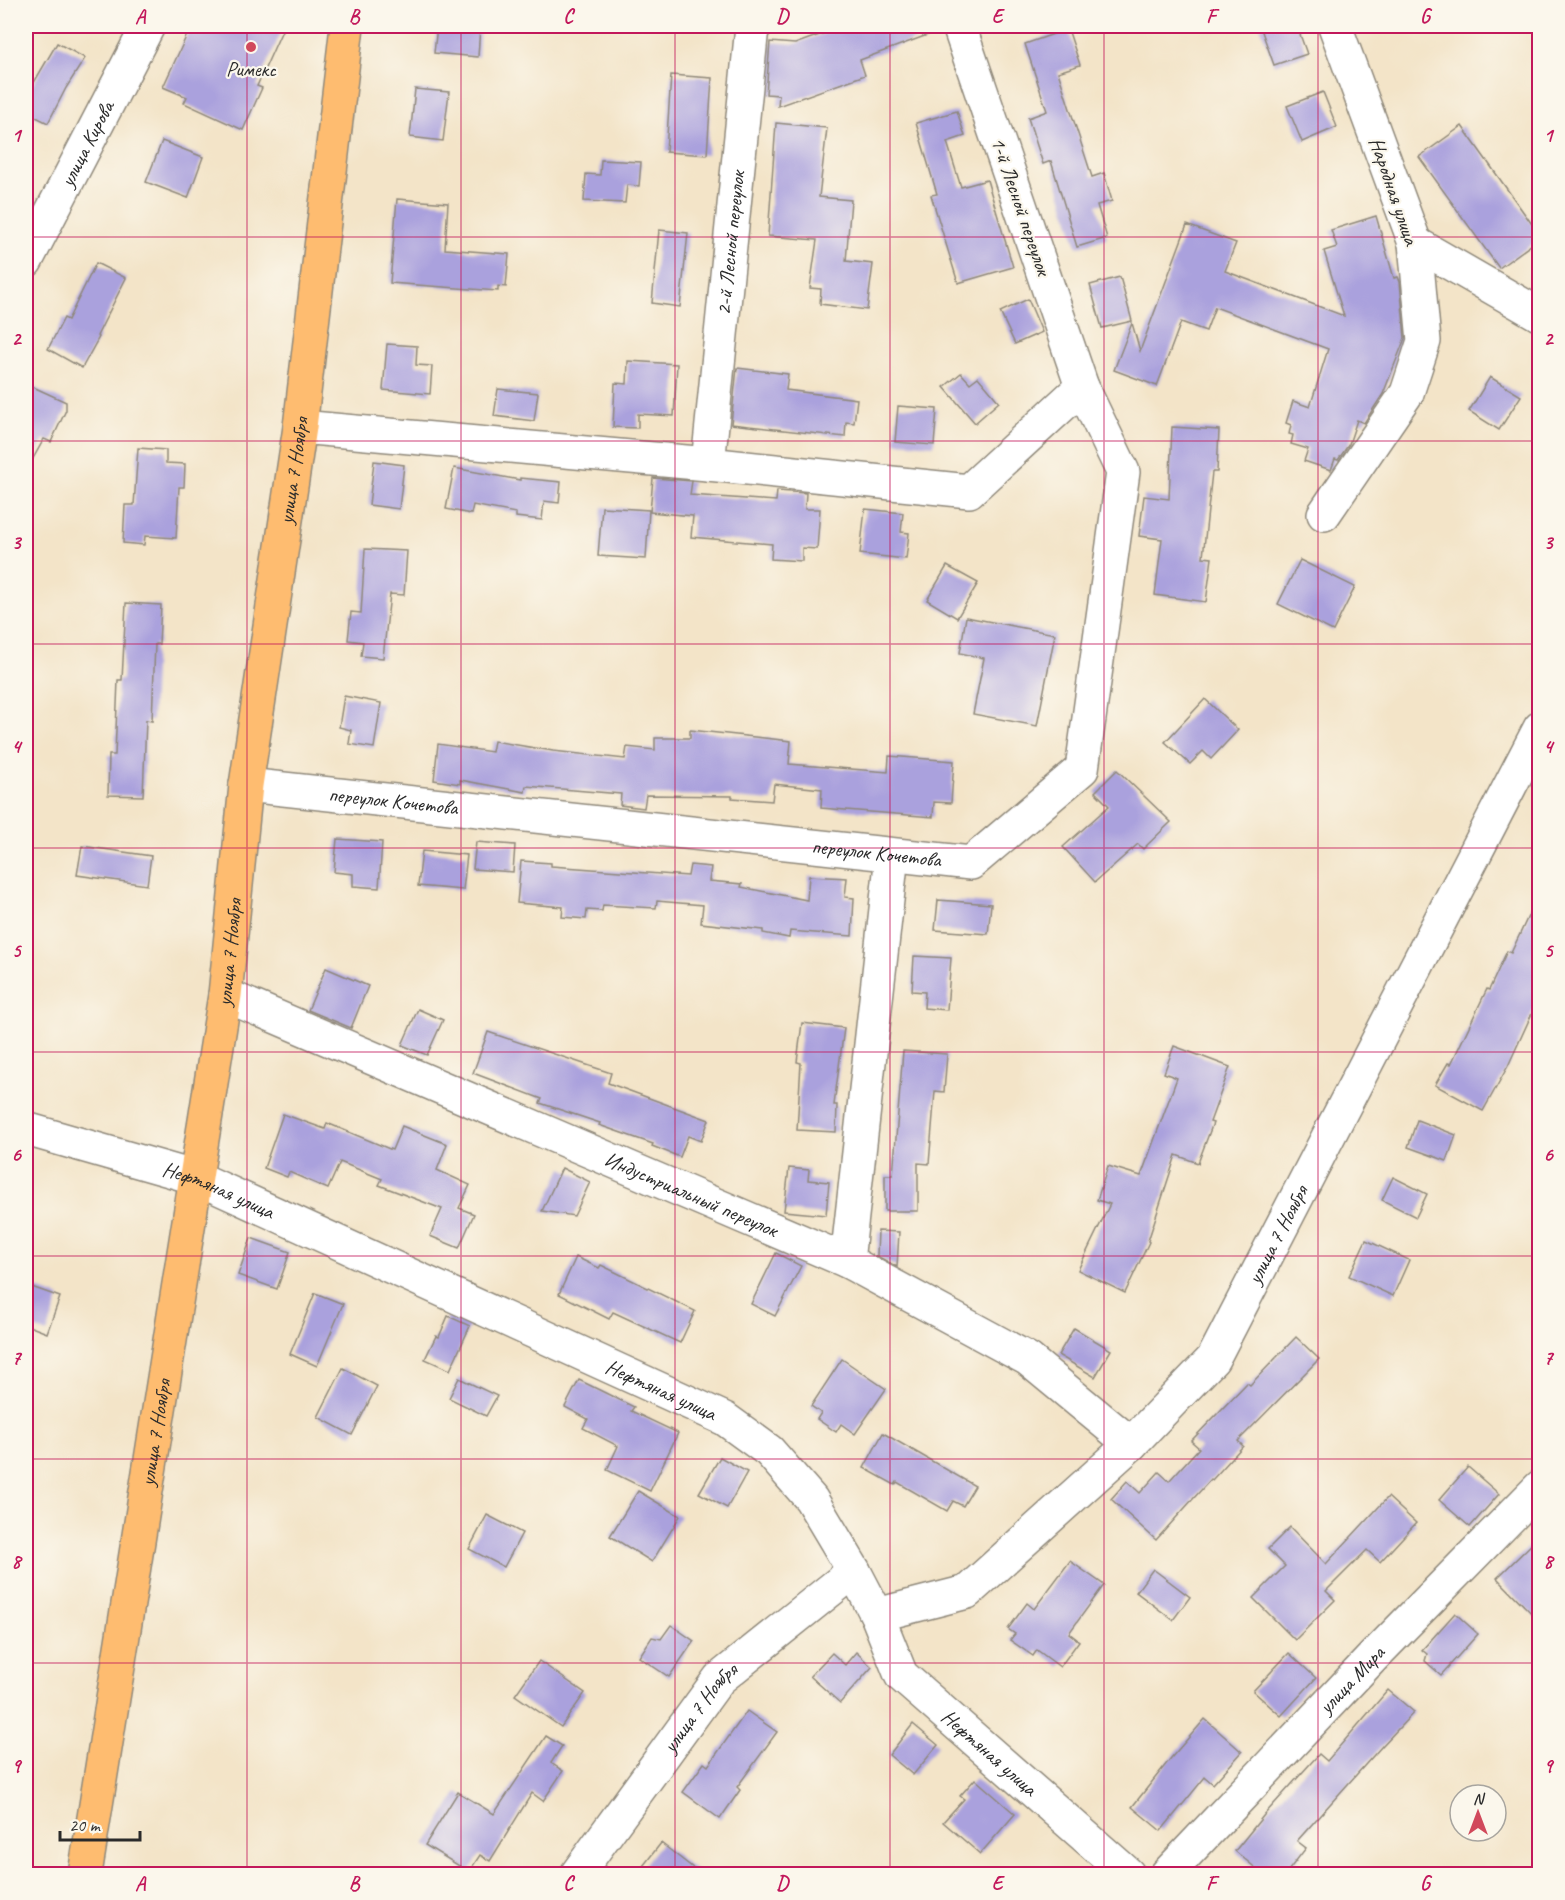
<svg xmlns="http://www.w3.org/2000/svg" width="1565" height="1900" viewBox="0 0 1565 1900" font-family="Caveat,sans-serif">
<rect width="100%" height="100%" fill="#fbf7ec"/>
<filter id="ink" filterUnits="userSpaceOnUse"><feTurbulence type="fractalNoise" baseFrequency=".0167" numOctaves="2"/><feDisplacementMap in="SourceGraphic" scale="12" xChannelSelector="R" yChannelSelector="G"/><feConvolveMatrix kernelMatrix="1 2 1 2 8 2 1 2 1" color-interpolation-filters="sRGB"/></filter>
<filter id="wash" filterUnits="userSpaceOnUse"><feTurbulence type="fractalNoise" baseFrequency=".008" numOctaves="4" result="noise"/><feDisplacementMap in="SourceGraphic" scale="24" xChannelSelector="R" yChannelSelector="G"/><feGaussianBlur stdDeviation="1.35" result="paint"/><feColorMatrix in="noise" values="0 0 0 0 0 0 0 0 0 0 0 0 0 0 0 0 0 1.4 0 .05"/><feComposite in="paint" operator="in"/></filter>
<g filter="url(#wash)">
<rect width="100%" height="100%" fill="#f3e4c8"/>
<g id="blocks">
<g fill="#aaa1dd">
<polygon points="191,26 284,26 257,86 262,88 243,130 184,103 187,97 163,87"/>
<polygon points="437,26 480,26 478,57 434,53"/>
<polygon points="844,26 941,26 941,30 860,60 865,75 778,106 779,95 766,94 770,42 795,44"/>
<polygon points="1260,26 1297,26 1307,54 1274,65"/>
<polygon points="1068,29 1080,65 1058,72 1092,177 1104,173 1112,201 1097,205 1107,238 1077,247 1051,161 1043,164 1028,118 1047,111 1025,44"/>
<polygon points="57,43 85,58 66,88 48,123 26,112 26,82 32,86"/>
<polygon points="671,75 712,78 707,155 666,152"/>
<polygon points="415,89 449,92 443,141 410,137"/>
<polygon points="1323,92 1337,127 1302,142 1287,106"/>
<polygon points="957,111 965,136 947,142 961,187 987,180 1013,267 958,283 931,195 937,194 916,123"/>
<polygon points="776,123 827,128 819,197 851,200 846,261 873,264 867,310 820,304 821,289 810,288 817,240 768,236"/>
<polygon points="1462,126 1539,234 1539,239 1499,268 1419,157"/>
<polygon points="162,141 203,157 188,198 146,182"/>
<polygon points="601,160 641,162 639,186 627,185 625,203 584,201 586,174 600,175"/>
<polygon points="397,199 448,203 445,249 509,254 506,287 498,286 498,291 390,283"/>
<polygon points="1376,216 1394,278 1398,277 1400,282 1405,338 1383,394 1364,423 1357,420 1349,444 1338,460 1335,459 1331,470 1304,461 1308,449 1291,444 1293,435 1289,434 1291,425 1286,423 1293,401 1310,407 1328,349 1215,307 1206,331 1181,322 1157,386 1114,370 1132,323 1140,351 1187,225 1236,243 1225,271 1344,316 1324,251 1337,247 1331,230"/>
<polygon points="659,230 688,233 680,307 652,303"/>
<polygon points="96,263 126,278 97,336 99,337 82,368 48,349 64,318 68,320"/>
<polygon points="1120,277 1132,321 1102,328 1090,285"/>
<polygon points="1028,299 1042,332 1015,344 1000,312"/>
<polygon points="387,344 417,346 416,365 432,366 430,394 383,390"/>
<polygon points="628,361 677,364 674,416 638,414 638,428 613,427 615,383 627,384"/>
<polygon points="737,368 788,374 786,390 857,399 854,423 846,422 845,437 731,424"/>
<polygon points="961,373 970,383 978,377 999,402 975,423 944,387"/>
<polygon points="1490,377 1521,396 1499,430 1469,411"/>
<polygon points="31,386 66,402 66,410 51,442 44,439 26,471 26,397"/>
<polygon points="498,389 538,393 534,421 494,416"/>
<polygon points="898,406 937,409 934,445 895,442"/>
<polygon points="1172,427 1219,430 1217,472 1212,472 1203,557 1212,558 1206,602 1155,595 1162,539 1139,536 1144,496 1169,499"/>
<polygon points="138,448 166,450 166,463 185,464 184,487 179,487 176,538 145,536 144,545 123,543 125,505 134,505"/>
<polygon points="374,461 404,465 399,509 369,505"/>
<polygon points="454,468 520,480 520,478 561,482 559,503 544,501 542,520 516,517 516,513 473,505 471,514 446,509"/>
<polygon points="653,478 692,481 690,495 776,501 777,491 806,493 805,509 820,509 817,549 802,548 802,561 771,559 772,544 691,537 693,516 650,512"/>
<polygon points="602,507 649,510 646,559 598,556"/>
<polygon points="865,509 903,513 901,532 909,533 906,559 860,554"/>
<polygon points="365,549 407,551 404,595 390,594 383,658 361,656 363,642 348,640 351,612 361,613"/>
<polygon points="1300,560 1355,587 1333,631 1278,604"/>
<polygon points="947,566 978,583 957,618 927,600"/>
<polygon points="126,603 161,605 159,644 155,644 152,721 146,720 143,796 108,795 109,755 115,755 118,680 122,680"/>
<polygon points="966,617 1055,634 1037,726 973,714 984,658 960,653"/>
<polygon points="344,696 381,703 374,748 349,744 351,730 339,727"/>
<polygon points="1205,699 1238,730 1211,759 1203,751 1190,764 1165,742"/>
<polygon points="690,730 791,741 789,764 888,772 889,756 954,761 951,803 934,802 933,817 821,808 822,789 774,784 772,801 732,798 732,796 646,795 644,808 620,805 621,794 526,786 525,792 460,780 460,784 434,780 438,744 492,752 494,741 553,751 625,759 627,747 655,750 655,738 690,738"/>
<polygon points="1117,770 1171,822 1143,849 1138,844 1095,882 1063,847 1109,806 1095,792"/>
<polygon points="337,839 382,842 379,888 353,886 353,874 334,872"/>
<polygon points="476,842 515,845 513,872 473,869"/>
<polygon points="82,846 151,856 147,885 77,875"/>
<polygon points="422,851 467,855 463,890 418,886"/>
<polygon points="521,861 551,863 551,866 688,876 690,865 711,867 709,881 742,884 741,887 807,900 809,876 847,878 845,897 854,898 852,936 790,931 789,938 763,933 763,930 701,923 703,905 657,901 656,908 603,905 602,911 587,910 586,919 562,917 563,907 517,903"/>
<polygon points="1539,893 1539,998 1508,1066 1483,1111 1435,1085 1448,1063 1451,1064 1487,989 1489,990 1507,951 1511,953"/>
<polygon points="938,900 991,904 988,934 935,930"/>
<polygon points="914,956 951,958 947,1010 924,1008 925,992 912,991"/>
<polygon points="326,968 368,986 351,1028 308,1010"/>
<polygon points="418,1009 443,1020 427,1055 402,1045"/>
<polygon points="802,1023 844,1028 834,1105 837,1105 836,1132 797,1130 801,1063 797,1062"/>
<polygon points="488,1032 611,1073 608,1083 709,1120 701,1141 688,1136 680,1157 652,1146 653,1144 599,1125 600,1123 540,1103 542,1099 473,1073"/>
<polygon points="1174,1046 1230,1067 1210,1122 1213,1123 1198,1163 1176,1155 1148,1241 1149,1242 1125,1293 1078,1270 1110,1204 1097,1200 1108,1166 1141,1176 1177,1078 1164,1073"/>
<polygon points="903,1051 947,1054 944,1092 935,1091 929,1164 918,1163 918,1211 885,1211 885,1175 893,1175"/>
<polygon points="283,1114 325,1129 327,1123 392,1150 402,1126 447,1144 437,1170 470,1185 459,1208 474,1214 459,1248 430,1236 442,1209 379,1185 382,1179 340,1162 328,1189 289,1172 287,1177 264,1168"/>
<polygon points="1417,1120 1456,1135 1447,1161 1408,1147"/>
<polygon points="562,1168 590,1182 574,1216 542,1211"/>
<polygon points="789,1168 809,1170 808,1180 829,1182 826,1215 784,1211"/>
<polygon points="1393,1177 1427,1194 1416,1217 1382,1200"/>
<polygon points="878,1231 899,1232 897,1267 877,1256"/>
<polygon points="251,1238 290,1252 277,1289 238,1275"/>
<polygon points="1366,1240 1409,1260 1393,1296 1349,1276"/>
<polygon points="776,1253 801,1266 775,1316 751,1304"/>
<polygon points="576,1257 599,1268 601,1265 695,1311 680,1343 613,1312 609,1319 559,1294"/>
<polygon points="26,1285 60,1297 47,1333 26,1325"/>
<polygon points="315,1293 343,1304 317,1366 290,1354"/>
<polygon points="448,1316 470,1326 450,1370 425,1359 436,1336 439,1337"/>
<polygon points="1074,1328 1111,1350 1095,1377 1058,1355"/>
<polygon points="1296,1337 1319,1359 1238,1441 1243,1446 1212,1480 1211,1479 1156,1540 1111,1499 1127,1481 1140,1493 1159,1472 1169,1481 1199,1448 1191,1441 1247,1383 1250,1385"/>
<polygon points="842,1359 886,1389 855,1434 841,1424 836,1432 817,1419 821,1413 811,1406"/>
<polygon points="343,1368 377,1386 352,1435 318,1417"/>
<polygon points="459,1378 497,1396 486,1416 449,1398"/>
<polygon points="579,1380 634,1407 631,1411 678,1433 650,1491 607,1470 618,1446 583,1428 588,1419 565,1407"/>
<polygon points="883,1433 975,1486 963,1506 953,1501 947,1511 897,1482 895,1485 864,1468"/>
<polygon points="720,1457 747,1472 727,1508 699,1493"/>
<polygon points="1468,1467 1499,1494 1470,1527 1439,1500"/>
<polygon points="638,1491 680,1516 652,1562 610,1536"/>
<polygon points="1388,1497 1416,1523 1380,1562 1367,1550 1326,1591 1335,1600 1295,1640 1253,1598 1285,1566 1268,1549 1290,1527 1326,1564"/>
<polygon points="487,1515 522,1533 504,1567 469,1549"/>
<polygon points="1539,1537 1539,1621 1497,1578"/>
<polygon points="1070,1561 1104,1585 1069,1633 1079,1641 1060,1667 1037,1650 1033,1656 1010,1640 1015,1634 1008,1629 1027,1603 1034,1609"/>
<polygon points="1153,1569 1190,1597 1173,1620 1136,1592"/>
<polygon points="1455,1613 1478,1634 1441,1675 1425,1661 1427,1654 1422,1650"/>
<polygon points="671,1625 694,1641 669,1677 639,1657 652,1637 661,1639"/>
<polygon points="856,1652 872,1667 840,1703 810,1676 832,1653 845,1665"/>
<polygon points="1289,1653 1316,1678 1281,1716 1253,1691"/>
<polygon points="539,1661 585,1693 561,1727 515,1695"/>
<polygon points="1388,1690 1414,1712 1382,1746 1297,1841 1306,1848 1285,1875 1264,1875 1235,1851 1264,1815 1319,1754 1327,1761"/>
<polygon points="747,1711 777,1732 737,1787 740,1790 720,1819 683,1792 704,1763 708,1766"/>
<polygon points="1205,1719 1242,1752 1213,1784 1205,1777 1161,1831 1132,1807 1171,1758"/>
<polygon points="913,1724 938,1745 913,1775 889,1755"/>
<polygon points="546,1736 562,1746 551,1763 563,1771 543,1801 532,1793 490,1861 480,1855 469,1872 425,1845 458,1792 494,1814"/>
<polygon points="975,1779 1015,1814 980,1854 943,1822 964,1799 960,1796"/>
<polygon points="661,1843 702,1875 636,1875"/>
</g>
</g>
</g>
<g filter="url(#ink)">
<use href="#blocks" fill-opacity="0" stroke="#8f887a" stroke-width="1.5"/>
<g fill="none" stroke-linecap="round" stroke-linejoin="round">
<g stroke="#8f887a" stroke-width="36">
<g id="minor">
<polyline points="1415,243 1540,315"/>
<path id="s1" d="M 26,261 L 148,26"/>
<polyline points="300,427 708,464 969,491 1082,387"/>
<path id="s2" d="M 708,464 L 752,27 L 755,26"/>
<polyline points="1324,514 1407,393 1424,341 1415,243 1335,26"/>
<path id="s3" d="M 246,785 L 971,863 L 1082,769 L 1123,472 L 1082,387 L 959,26"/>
<path id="s4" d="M 225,995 L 847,1261 L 1028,1359 L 1131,1444"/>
<path id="s5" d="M 26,1129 L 197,1178 L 725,1419 L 769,1451 L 811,1499 L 854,1571 L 877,1615 L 901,1675 L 1128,1874"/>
<polyline points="847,1261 892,855"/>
<path id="s6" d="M 877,1615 L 967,1592 L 1131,1444 L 1213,1359 L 1540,728"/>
<path id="s7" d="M 577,1874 L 719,1679 L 854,1571"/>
<path id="s8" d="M 1167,1874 L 1373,1657 L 1540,1487"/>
</g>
</g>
<g stroke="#8f887a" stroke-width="36">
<g id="major">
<path id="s9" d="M 85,1874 L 225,995 L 246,785 L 300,427 L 347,26"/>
</g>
</g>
<use href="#minor" stroke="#fff" stroke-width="33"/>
<use href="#major" stroke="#febc70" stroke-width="33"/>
</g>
</g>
<path fill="none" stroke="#c2185b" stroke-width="1.5" stroke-opacity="0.55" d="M 247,26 L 247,1874M 461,26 L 461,1874M 675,26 L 675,1874M 890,26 L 890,1874M 1104,26 L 1104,1874M 1318,26 L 1318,1874M 26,237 L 1540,237M 26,441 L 1540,441M 26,644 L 1540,644M 26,848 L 1540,848M 26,1052 L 1540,1052M 26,1256 L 1540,1256M 26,1459 L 1540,1459M 26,1663 L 1540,1663"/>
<circle fill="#d1495b" stroke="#fbf7ec" stroke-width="2" cx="251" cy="47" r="6"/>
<g text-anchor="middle" stroke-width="4.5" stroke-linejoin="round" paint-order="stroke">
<g font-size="21" fill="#2b2b2b" stroke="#fbf7ec">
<text x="251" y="76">Римекс</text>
</g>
<g font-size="21" fill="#2b2b2b" stroke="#fbf7ec">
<text dy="7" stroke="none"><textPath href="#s1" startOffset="132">улица Кирова</textPath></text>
<text transform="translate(1394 191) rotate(71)" y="7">Народная улица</text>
<text transform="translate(1021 206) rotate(71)" y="7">1-й Лесной переулок</text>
<text dy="7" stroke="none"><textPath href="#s2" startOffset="222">2-й Лесной переулок</textPath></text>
<text dy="7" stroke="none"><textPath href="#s9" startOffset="1419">улица 7 Ноября</textPath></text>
<text dy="7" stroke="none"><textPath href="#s3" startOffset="148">переулок Кочетова</textPath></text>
<text dy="7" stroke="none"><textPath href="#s3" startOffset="634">переулок Кочетова</textPath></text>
<text dy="7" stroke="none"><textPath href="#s9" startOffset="933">улица 7 Ноября</textPath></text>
<text dy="7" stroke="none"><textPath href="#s5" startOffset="202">Нефтяная улица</textPath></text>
<text dy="7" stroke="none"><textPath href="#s4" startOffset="507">Индустриальный переулок</textPath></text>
<text dy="7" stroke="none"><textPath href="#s6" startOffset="572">улица 7 Ноября</textPath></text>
<text dy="7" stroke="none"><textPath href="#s5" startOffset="688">Нефтяная улица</textPath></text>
<text dy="7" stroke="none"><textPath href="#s9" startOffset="447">улица 7 Ноября</textPath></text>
<text dy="7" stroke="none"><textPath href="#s8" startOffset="268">улица Мира</textPath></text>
<text dy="7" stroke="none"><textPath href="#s7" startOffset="207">улица 7 Ноября</textPath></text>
<text dy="7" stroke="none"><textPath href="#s5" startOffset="1192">Нефтяная улица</textPath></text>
</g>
</g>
<rect width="1565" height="1900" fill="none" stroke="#fbf7ec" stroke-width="66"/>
<g transform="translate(1478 1813)"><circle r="28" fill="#fbf7ec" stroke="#a8a59f" stroke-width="1.5"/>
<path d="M0-4.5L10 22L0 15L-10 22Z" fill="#d1495b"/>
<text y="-9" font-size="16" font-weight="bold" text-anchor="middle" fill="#2b2b2b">N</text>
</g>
<path d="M60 1831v9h80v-9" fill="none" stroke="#2b2b2b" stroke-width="3"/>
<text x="69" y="1831" font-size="18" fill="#2b2b2b" stroke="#fbf7ec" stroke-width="4.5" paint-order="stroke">20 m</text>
<rect x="33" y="33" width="1499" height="1834" fill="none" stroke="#c2185b" stroke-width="2"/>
<g font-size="20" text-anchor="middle" font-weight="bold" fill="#c2185b">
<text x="140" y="23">A</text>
<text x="354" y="23">B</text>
<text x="568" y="23">C</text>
<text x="782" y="23">D</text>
<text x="997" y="23">E</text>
<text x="1211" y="23">F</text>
<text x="1425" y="23">G</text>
<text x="16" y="142">1</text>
<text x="1548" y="142">1</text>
<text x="16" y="345">2</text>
<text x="1548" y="345">2</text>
<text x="16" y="549">3</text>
<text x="1548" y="549">3</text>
<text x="16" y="753">4</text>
<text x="1548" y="753">4</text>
<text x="16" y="957">5</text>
<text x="1548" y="957">5</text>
<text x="16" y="1161">6</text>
<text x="1548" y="1161">6</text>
<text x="16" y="1364">7</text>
<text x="1548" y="1364">7</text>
<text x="16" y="1568">8</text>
<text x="1548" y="1568">8</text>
<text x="16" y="1772">9</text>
<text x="1548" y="1772">9</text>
<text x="140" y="1890">A</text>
<text x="354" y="1890">B</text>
<text x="568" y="1890">C</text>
<text x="782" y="1890">D</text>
<text x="997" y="1890">E</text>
<text x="1211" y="1890">F</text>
<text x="1425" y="1890">G</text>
</g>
</svg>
